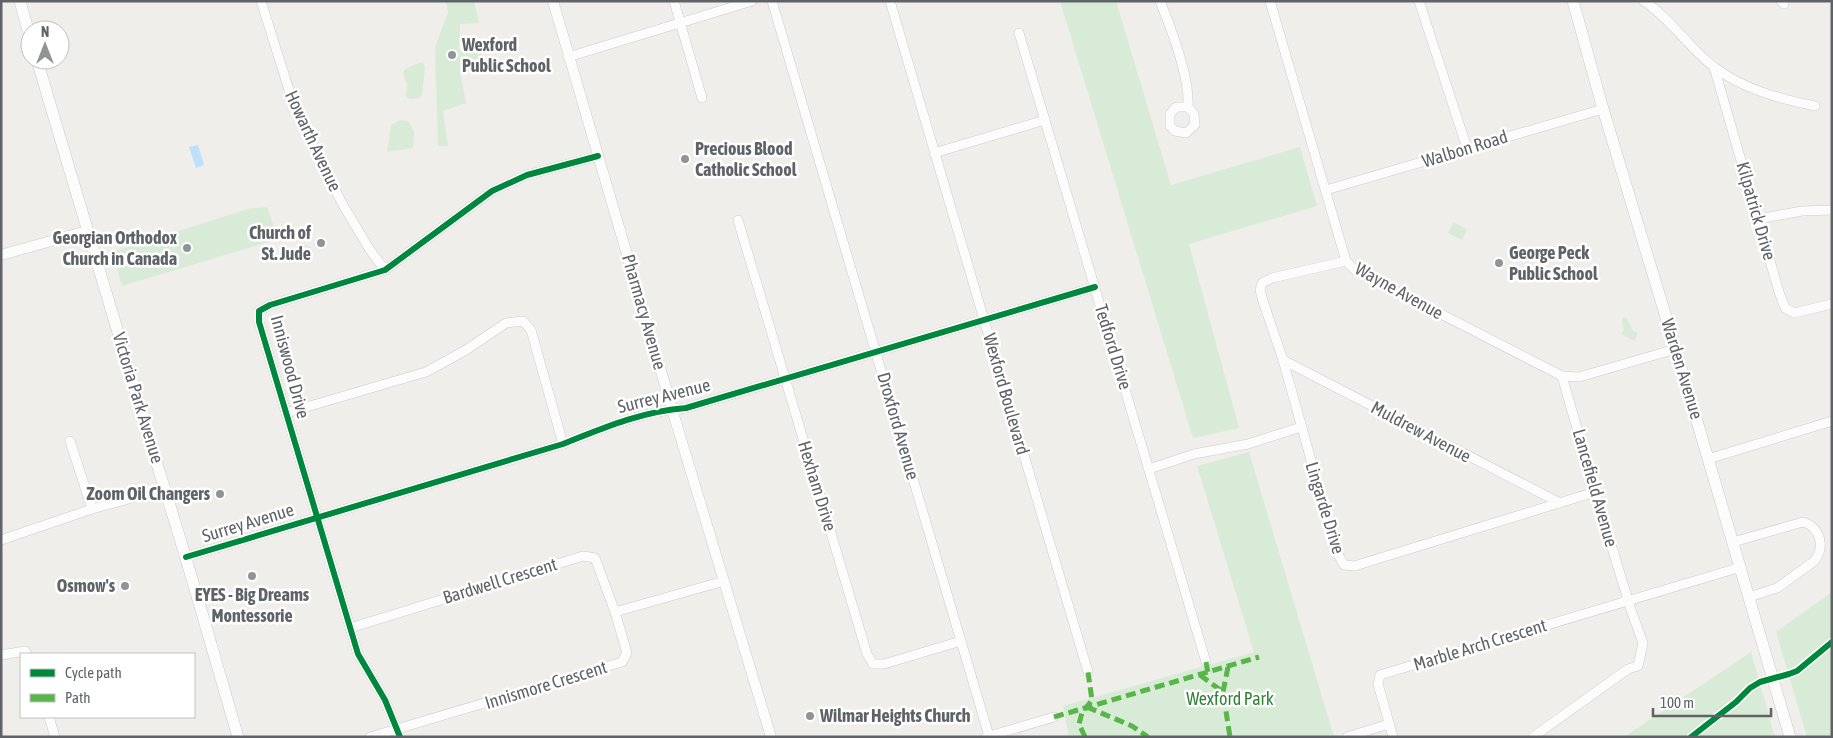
<svg xmlns="http://www.w3.org/2000/svg" width="1833" height="738" viewBox="0 0 1833 738" font-family="'Asap Condensed',sans-serif">
<rect width="100%" height="100%" fill="#efeeea"/>
<g fill="#d8ebd6">
<polygon points="446,1 474,1 479,23 460,24 459,50 482,54 482,67 460,73 466,103 443,111 448,146 438,146 435,47 448,13"/>
<polygon points="1060,1 1116,1 1171,185 1300,147 1317,206 1189,244 1239,428 1193,438"/>
<polygon points="419,63 423,63 425,67 422,95 419,98 410,99 406,97 407,85 403,73 405,69"/>
<polygon points="400,120 408,121 414,131 413,148 387,152 391,125"/>
<polygon points="267,207 278,239 122,286 112,252 251,208"/>
<polygon points="1453,222 1467,229 1462,240 1448,233"/>
<polygon points="306,245 310,247 311,253 298,255 297,250"/>
<polygon points="1623,318 1627,318 1633,331 1638,333 1634,341 1622,334 1624,329 1622,321"/>
<polygon points="1249,452 1334,737 1069,737 1063,706 1254,652 1197,466"/>
<polygon points="1832,592 1832,737 1807,737 1776,632"/>
<polygon points="1751,652 1775,737 1624,737"/>
</g>
<polygon fill="#bfe0f9" points="198,145 204,165 196,168 189,147"/>
<g fill="none" stroke-linecap="round" stroke-linejoin="round">
<g stroke="#cbcccc" stroke-width="10">
<g id="minor">
<polyline points="261,1 290,93 321,163 343,205 370,250 385,270"/>
<polyline points="674,1 702,98"/>
<polyline points="772,1 989,736"/>
<polyline points="890,1 1088,672"/>
<path d="M 1160,1 C 1171,28 1190,79 1188,107 L 1194,114 L 1195,125 L 1186,133 L 1175,131 L 1170,126 L 1170,114 L 1176,107 L 1188,107"/>
<polyline points="1270,1 1346,261 1355,270 1562,376 1579,377 1676,349"/>
<polyline points="1419,1 1467,148"/>
<path d="M 1644,1 C 1671,19 1689,48 1714,67 C 1743,89 1780,99 1815,106"/>
<polyline points="1781,1 1784,4"/>
<polyline points="1019,33 1206,662"/>
<polyline points="568,57 752,1"/>
<polyline points="1714,67 1779,292 1785,308 1794,313 1832,304"/>
<polyline points="934,153 1045,120"/>
<polyline points="1326,190 1603,109"/>
<polyline points="1758,219 1802,211 1832,210"/>
<polyline points="738,220 867,654 873,664 884,664 961,641"/>
<polyline points="1346,261 1272,278 1262,283 1260,290 1263,301 1283,360 1337,553 1344,565 1355,566 1364,563 1595,492"/>
<polyline points="1283,360 1560,503"/>
<polyline points="286,413 426,372 466,350 506,323 523,321 531,330 563,444"/>
<polyline points="70,441 92,509"/>
<polyline points="1708,459 1832,421"/>
<polyline points="1149,469 1194,454 1248,444 1301,427"/>
<polyline points="1,540 92,509 165,489"/>
<path d="M 1733,542 L 1803,522 C 1821,527 1826,549 1813,562 L 1777,588 L 1749,597"/>
<path d="M 186,557 L 563,444 C 603,428 643,411 686,408 L 1095,287"/>
<polyline points="350,628 583,556 595,558 615,612"/>
<polyline points="1,655 25,651 27,654"/>
<polyline points="49,717 55,737"/>
<polyline points="370,737 622,662 627,653 615,612 724,581"/>
<polyline points="400,737 385,700 358,654 259,322 259,311 270,305 385,270 492,191 527,175 598,156"/>
<polyline points="986,737 1054,717"/>
<polyline points="1347,737 1389,724"/>
<polyline points="1393,737 1378,684 1380,675 1741,567"/>
<polyline points="1533,737 1628,669 1638,666 1643,643 1631,610 1596,495 1562,376"/>
</g>
</g>
<g stroke="#cbcccc" stroke-width="11">
<g id="tertiary">
<polyline points="553,1 675,419 771,737"/>
<polyline points="1,255 87,231"/>
</g>
</g>
<g stroke="#cacacb" stroke-width="12">
<g id="secondary">
<polyline points="20,1 30,37"/>
<polyline points="1573,1 1603,109 1679,360 1790,737"/>
<path d="M 37,60 L 160,474 C 188,561 212,649 238,737"/>
</g>
</g>
<use href="#minor" stroke="#fdfcfc" stroke-width="9"/>
<use href="#tertiary" stroke="#fdfcfc" stroke-width="10"/>
<use href="#secondary" stroke="#fdfcfc" stroke-width="11"/>
<g stroke="#58b549" stroke-width="5" stroke-dasharray="10 5" stroke-linecap="butt">
<polyline points="1206,662 1208,673"/>
<polyline points="1228,667 1223,692 1230,737"/>
<polyline points="1200,675 1223,692"/>
<polyline points="1087,707 1132,726 1148,737"/>
<polyline points="1054,717 1259,657"/>
<polyline points="1085,737 1079,724 1082,713 1092,700 1088,672"/>
</g>
<g stroke="#fff" stroke-width="9">
<g id="cycleway">
<path d="M 186,557 L 563,444 C 603,428 643,411 686,408 L 1095,287"/>
<polyline points="400,737 385,700 358,654 259,322 259,311 270,305 385,270 492,191 527,175 598,156"/>
<polyline points="1691,737 1736,702 1750,688 1760,682 1789,674 1797,671 1832,642"/>
</g>
</g>
<use href="#cycleway" stroke="#00873e" stroke-width="6"/>
</g>
<g fill="#919496" stroke="#fff" stroke-width="2">
<circle cx="452" cy="55" r="5"/>
<circle cx="685" cy="159" r="5"/>
<circle cx="321" cy="243" r="5"/>
<circle cx="187" cy="248" r="5"/>
<circle cx="1499" cy="263" r="5"/>
<circle cx="220" cy="494" r="5"/>
<circle cx="252" cy="576" r="5"/>
<circle cx="125" cy="586" r="5"/>
<circle cx="810" cy="716" r="5"/>
</g>
<g text-anchor="middle" stroke-width="5" stroke-linejoin="round" paint-order="stroke">
<g font-size="18" font-weight="bold" fill="#5f6368" stroke="#fff" text-anchor="start">
<text x="462" y="51">Wexford<tspan x="462" dy="21">Public School</tspan></text>
<text x="695" y="155">Precious Blood<tspan x="695" dy="21">Catholic School</tspan></text>
<text x="311" y="239" text-anchor="end">Church of<tspan x="311" dy="21">St. Jude</tspan></text>
<text x="177" y="244" text-anchor="end">Georgian Orthodox<tspan x="177" dy="21">Church in Canada</tspan></text>
<text x="1509" y="259">George Peck<tspan x="1509" dy="21">Public School</tspan></text>
<text x="210" y="500" text-anchor="end">Zoom Oil Changers</text>
<text x="115" y="592" text-anchor="end">Osmow's</text>
<text x="252" y="601" text-anchor="middle">EYES - Big Dreams<tspan x="252" dy="21">Montessorie</tspan></text>
<text x="820" y="722">Wilmar Heights Church</text>
</g>
<g font-size="18" fill="#5f6368" stroke="#fff">
<text transform="translate(313 141) rotate(65)" y="6">Howarth Avenue</text>
<text transform="translate(1465 149) rotate(-17)" y="6">Walbon Road</text>
<text transform="translate(1756 211) rotate(74)" y="6">Kilpatrick Drive</text>
<text transform="translate(1399 291) rotate(29)" y="6">Wayne Avenue</text>
<text transform="translate(644 312) rotate(74)" y="6">Pharmacy Avenue</text>
<text transform="translate(1113 347) rotate(73)" y="6">Tedford Drive</text>
<text transform="translate(290 367) rotate(75)" y="6">Inniswood Drive</text>
<text transform="translate(1682 369) rotate(73)" y="6">Warden Avenue</text>
<text transform="translate(1006 394) rotate(74)" y="6">Wexford Boulevard</text>
<text transform="translate(664 396) rotate(-14)" y="6">Surrey Avenue</text>
<text transform="translate(138 398) rotate(73)" y="6">Victoria Park Avenue</text>
<text transform="translate(898 426) rotate(74)" y="6">Droxford Avenue</text>
<text transform="translate(1421 432) rotate(28)" y="6">Muldrew Avenue</text>
<text transform="translate(817 486) rotate(73)" y="6">Hexham Drive</text>
<text transform="translate(1595 488) rotate(74)" y="6">Lancefield Avenue</text>
<text transform="translate(1325 508) rotate(73)" y="6">Lingarde Drive</text>
<text transform="translate(248 523) rotate(-17)" y="6">Surrey Avenue</text>
<text transform="translate(500 581) rotate(-17)" y="6">Bardwell Crescent</text>
<text transform="translate(1480 645) rotate(-17)" y="6">Marble Arch Crescent</text>
<text transform="translate(546 685) rotate(-17)" y="6">Innismore Crescent</text>
</g>
<g font-size="18" fill="#348238" stroke="#fff">
<text x="1230" y="705">Wexford Park</text>
</g>
</g>
<rect width="1833" height="738" fill="none" stroke="#5f6368" stroke-width="5"/>
<rect x="20" y="653" width="175" height="65" fill="#ffffff" stroke="#bfc1c3"/>
<rect x="30" y="669" width="25" height="8" fill="#00873e" stroke="#bfc1c3"/>
<text x="65" y="678" font-size="15" fill="#5f6368">Cycle path</text>
<rect x="30" y="694" width="25" height="8" fill="#58b549" stroke="#bfc1c3"/>
<text x="65" y="703" font-size="15" fill="#5f6368">Path</text>
<g transform="translate(45 45)"><circle r="24" fill="#ffffff" stroke="#bfc1c3"/>
<path d="M0-4L9 19L0 12L-9 19Z" fill="#919496"/>
<text y="-8" font-size="14" font-weight="bold" text-anchor="middle" fill="#5f6368">N</text>
</g>
<path d="M1653 708v8h118v-8" fill="none" stroke="#5f6368" stroke-width="2.5"/>
<text x="1660" y="708" font-size="15" fill="#5f6368" stroke="#ffffff" stroke-width="4" paint-order="stroke">100 m</text>
</svg>
